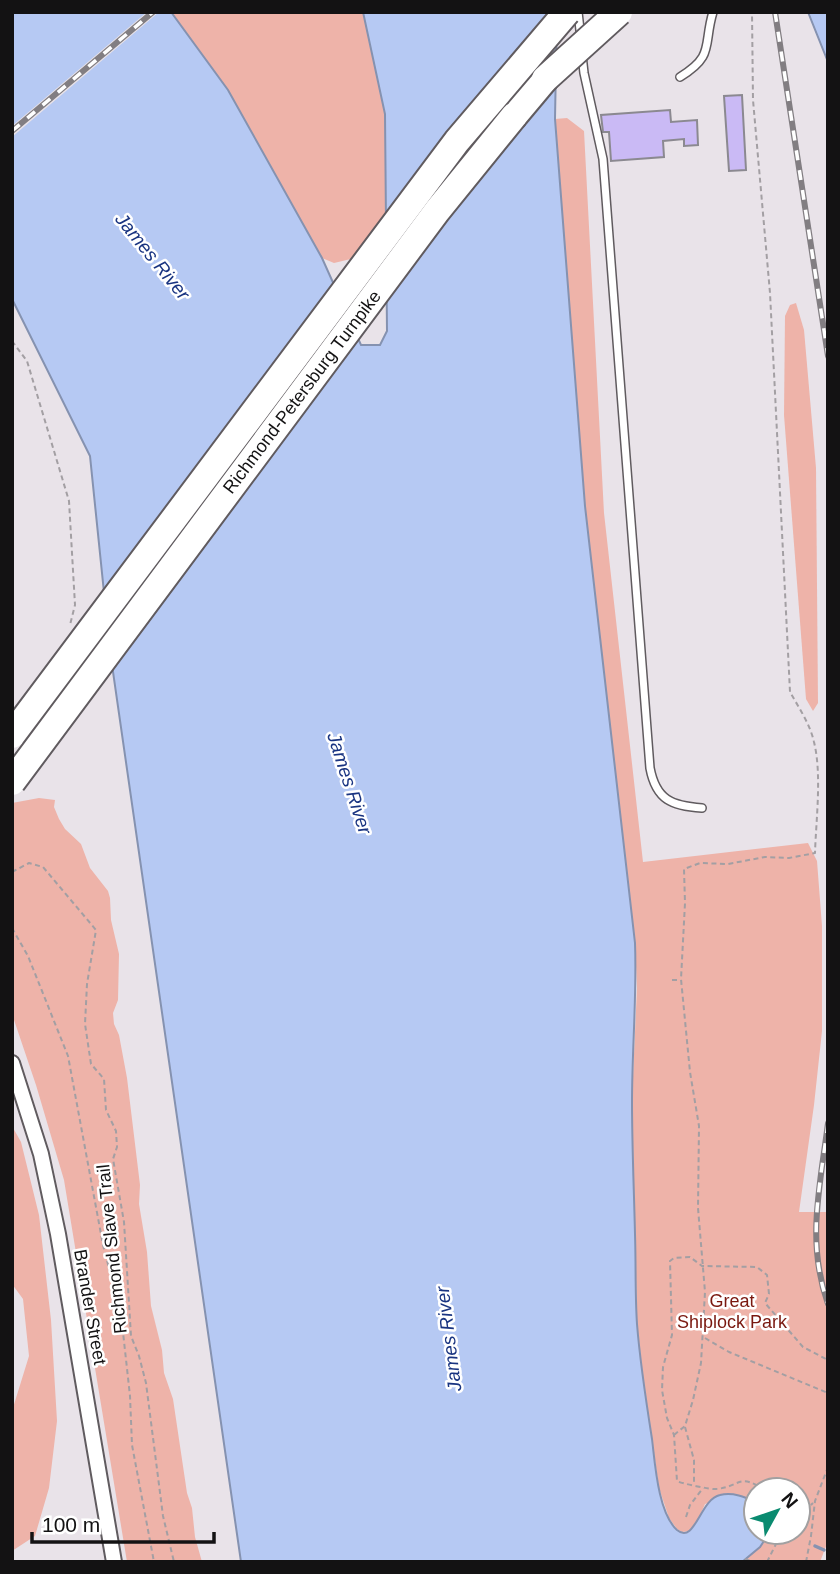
<svg xmlns="http://www.w3.org/2000/svg" width="840" height="1574" viewBox="0 0 840 1574" font-family="Arial,sans-serif">
<rect width="100%" height="100%" fill="#e9e3e9"/>
<g fill="#eeb3a9">
<polygon points="171,12 363,12 385,114 386,217 355,258 334,263 322,258 228,90"/>
<polygon points="567,118 584,131 604,513 643,862 808,843 817,861 822,926 822,1031 814,1105 799,1212 828,1212 828,1541 820,1562 742,1562 760,1547 770,1532 798,1532 798,1490 756,1490 756,1502 738,1495 705,1504 695,1527 690,1531 682,1532 677,1529 669,1518 659,1488 642,1369 637,1323 632,1099 637,988 635,943 585,506 555,119"/>
<polygon points="796,303 804,330 816,468 818,703 813,711 806,699 784,415 785,316 790,305"/>
<polygon points="39,798 55,800 54,807 59,819 65,829 81,844 90,868 108,891 110,898 111,920 119,954 118,1000 113,1013 114,1024 119,1035 127,1078 140,1185 139,1204 147,1252 151,1306 162,1350 164,1373 173,1399 187,1493 192,1508 195,1537 202,1562 127,1562 64,1180 36,1085 12,1014 12,803"/>
<polygon points="12,1126 21,1142 39,1215 51,1320 57,1421 49,1488 35,1536 12,1551 12,1411 29,1356 23,1299 12,1284"/>
</g>
<g fill="#b6c9f3" stroke="#8592b0" stroke-width="2">
<path d="M 12,12 L 171,12 L 228,90 L 322,258 L 361,345 L 380,345 L 387,331 L 385,114 L 363,12 L 557,12 L 555,119 L 585,506 L 635,943 C 637,996 632,1049 632,1102 C 632,1146 634,1190 635,1234 C 636,1264 635,1294 637,1324 C 640,1362 646,1401 652,1439 C 655,1463 658,1513 677,1530 C 695,1545 700,1499 720,1495 C 733,1492 745,1497 756,1502 L 756,1532 L 770,1532 L 760,1547 L 742,1562 L 241,1562 L 110,651 L 90,456 L 12,299 Z"/>
<polygon points="808,12 828,12 828,62"/>
</g>
<polygon fill="#e9e3e9" points="147,12 159,12 12,137 12,126"/>
<g fill="none" stroke-linecap="round" stroke-linejoin="round">
<polyline stroke="#8592b0" stroke-width="3.5" points="815,1546 824,1550"/>
</g>
<g fill="#cabaf5" stroke="#8b8990" stroke-width="2">
<polygon points="742,95 746,170 729,171 724,96"/>
<polygon points="670,110 671,122 697,120 698,145 684,146 684,139 663,141 664,157 611,161 609,132 603,132 601,115"/>
</g>
<g fill="none" stroke-linecap="round" stroke-linejoin="round">
<g stroke="#605b5f" stroke-width="10">
<g id="service">
<polyline points="578,12 581,39"/>
<path d="M 582,55 L 584,73 L 603,159 L 650,768 C 656,800 672,806 702,808"/>
<path d="M 680,77 C 715,56 703,45 713,12"/>
</g>
</g>
<g stroke="#605b5f" stroke-width="18">
<polyline id="minor" points="12,1063 41,1154 58,1234 114,1562"/>
</g>
<g stroke="#605b5f" stroke-width="30">
<polyline id="motorway" points="514,116 545,79"/>
</g>
<g stroke="#a39fa3" stroke-width="2" stroke-dasharray="5 3.5" stroke-linecap="butt">
<polyline points="12,341 27,361 69,501 75,605 70,625"/>
<polyline points="12,872 29,863 43,867 96,930 87,984 85,1024 91,1064 104,1079 106,1110 116,1131 117,1147 113,1159 124,1222 131,1336 139,1356 146,1383 163,1516 174,1562"/>
<polyline points="12,928 28,956 68,1056 103,1245 121,1314 130,1396 132,1445 154,1562"/>
<polyline points="672,980 680,980"/>
<polyline points="705,1338 729,1352 828,1393"/>
<polyline points="685,1427 694,1460 694,1483"/>
<path d="M 674,1435 L 685,1426 L 693,1400 L 701,1363 L 705,1292 L 698,1208 L 699,1126 L 690,1072 L 681,979 L 685,903 L 684,869 L 700,863 L 728,864 L 765,857 L 789,858 L 815,853 C 816,820 822,774 814,742 C 810,724 799,708 790,692 L 770,293 L 753,100 L 752,12"/>
<path d="M 765,1490 C 737,1472 741,1487 716,1489 C 713,1490 679,1483 677,1481 L 674,1435 L 667,1418 L 662,1390 L 663,1367 L 672,1335 L 670,1261 L 674,1258 L 690,1257 L 702,1266 L 757,1267 L 767,1275 L 769,1294 L 765,1303 L 803,1347 L 828,1360"/>
<polyline points="798,1512 801,1514 813,1503"/>
<polyline points="686,1517 690,1505 703,1488"/>
<polyline points="745,1559 753,1562"/>
<polyline points="767,1562 782,1532"/>
<polyline points="806,1562 811,1536 815,1501 828,1467"/>
</g>
<use href="#service" stroke="#fff" stroke-width="7"/>
<use href="#minor" stroke="#fff" stroke-width="14"/>
<use href="#motorway" stroke="#fff" stroke-width="26"/>
<g stroke="#827e82" stroke-width="6">
<g id="rail">
<polyline points="775,12 828,356"/>
<polyline points="12,131 153,12"/>
<path d="M 828,1123 C 820,1187 806,1242 828,1304"/>
</g>
</g>
<use href="#rail" stroke="#fff" stroke-width="3.5" stroke-dasharray="10" stroke-linecap="butt"/>
<g stroke="#605b5f" stroke-width="30" stroke-linecap="butt">
<g id="motorway-bridge">
<polyline points="545,79 619,12"/>
<polyline points="12,735 457,141 567,12"/>
<polyline points="12,782 437,211 514,116"/>
</g>
</g>
<use href="#motorway-bridge" stroke="#fff" stroke-width="26"/>
</g>
<g text-anchor="middle" stroke-width="5" stroke-linejoin="round" paint-order="stroke">
<g font-size="18" fill="#131213" stroke="#fff">
<text transform="translate(302 392) rotate(-53)" y="6">Richmond-Petersburg Turnpike</text>
<text transform="translate(112 1249) rotate(-96)" y="6">Richmond Slave Trail</text>
<text transform="translate(90 1307) rotate(80)" y="6">Brander Street</text>
</g>
<g font-size="18" fill="#7a180f" stroke="#fff">
<text x="732" y="1307">Great<tspan x="732" dy="21">Shiplock Park</tspan></text>
</g>
<g font-size="19" font-style="italic" fill="#193481" stroke="#fff">
<text transform="translate(153 256) rotate(51)" y="7">James River</text>
<text transform="translate(350 783) rotate(72)" y="7">James River</text>
<text transform="translate(448 1339) rotate(-97)" y="7">James River</text>
</g>
</g>
<rect width="840" height="1574" fill="none" stroke="#131213" stroke-width="28"/>
<g transform="translate(777 1511) rotate(50)"><circle r="33" fill="#ffffff" stroke="#a1a0a1" stroke-width="2"/>
<path d="M0-5L12 26L0 18L-12 26Z" fill="#0a8b70"/>
<text y="-10" font-size="19" font-weight="bold" text-anchor="middle" fill="#131213">N</text>
</g>
<path d="M32 1532v10h182v-10" fill="none" stroke="#131213" stroke-width="3.5"/>
<text x="42" y="1532" font-size="21" fill="#131213" stroke="#ffffff" stroke-width="5" paint-order="stroke">100 m</text>
</svg>
